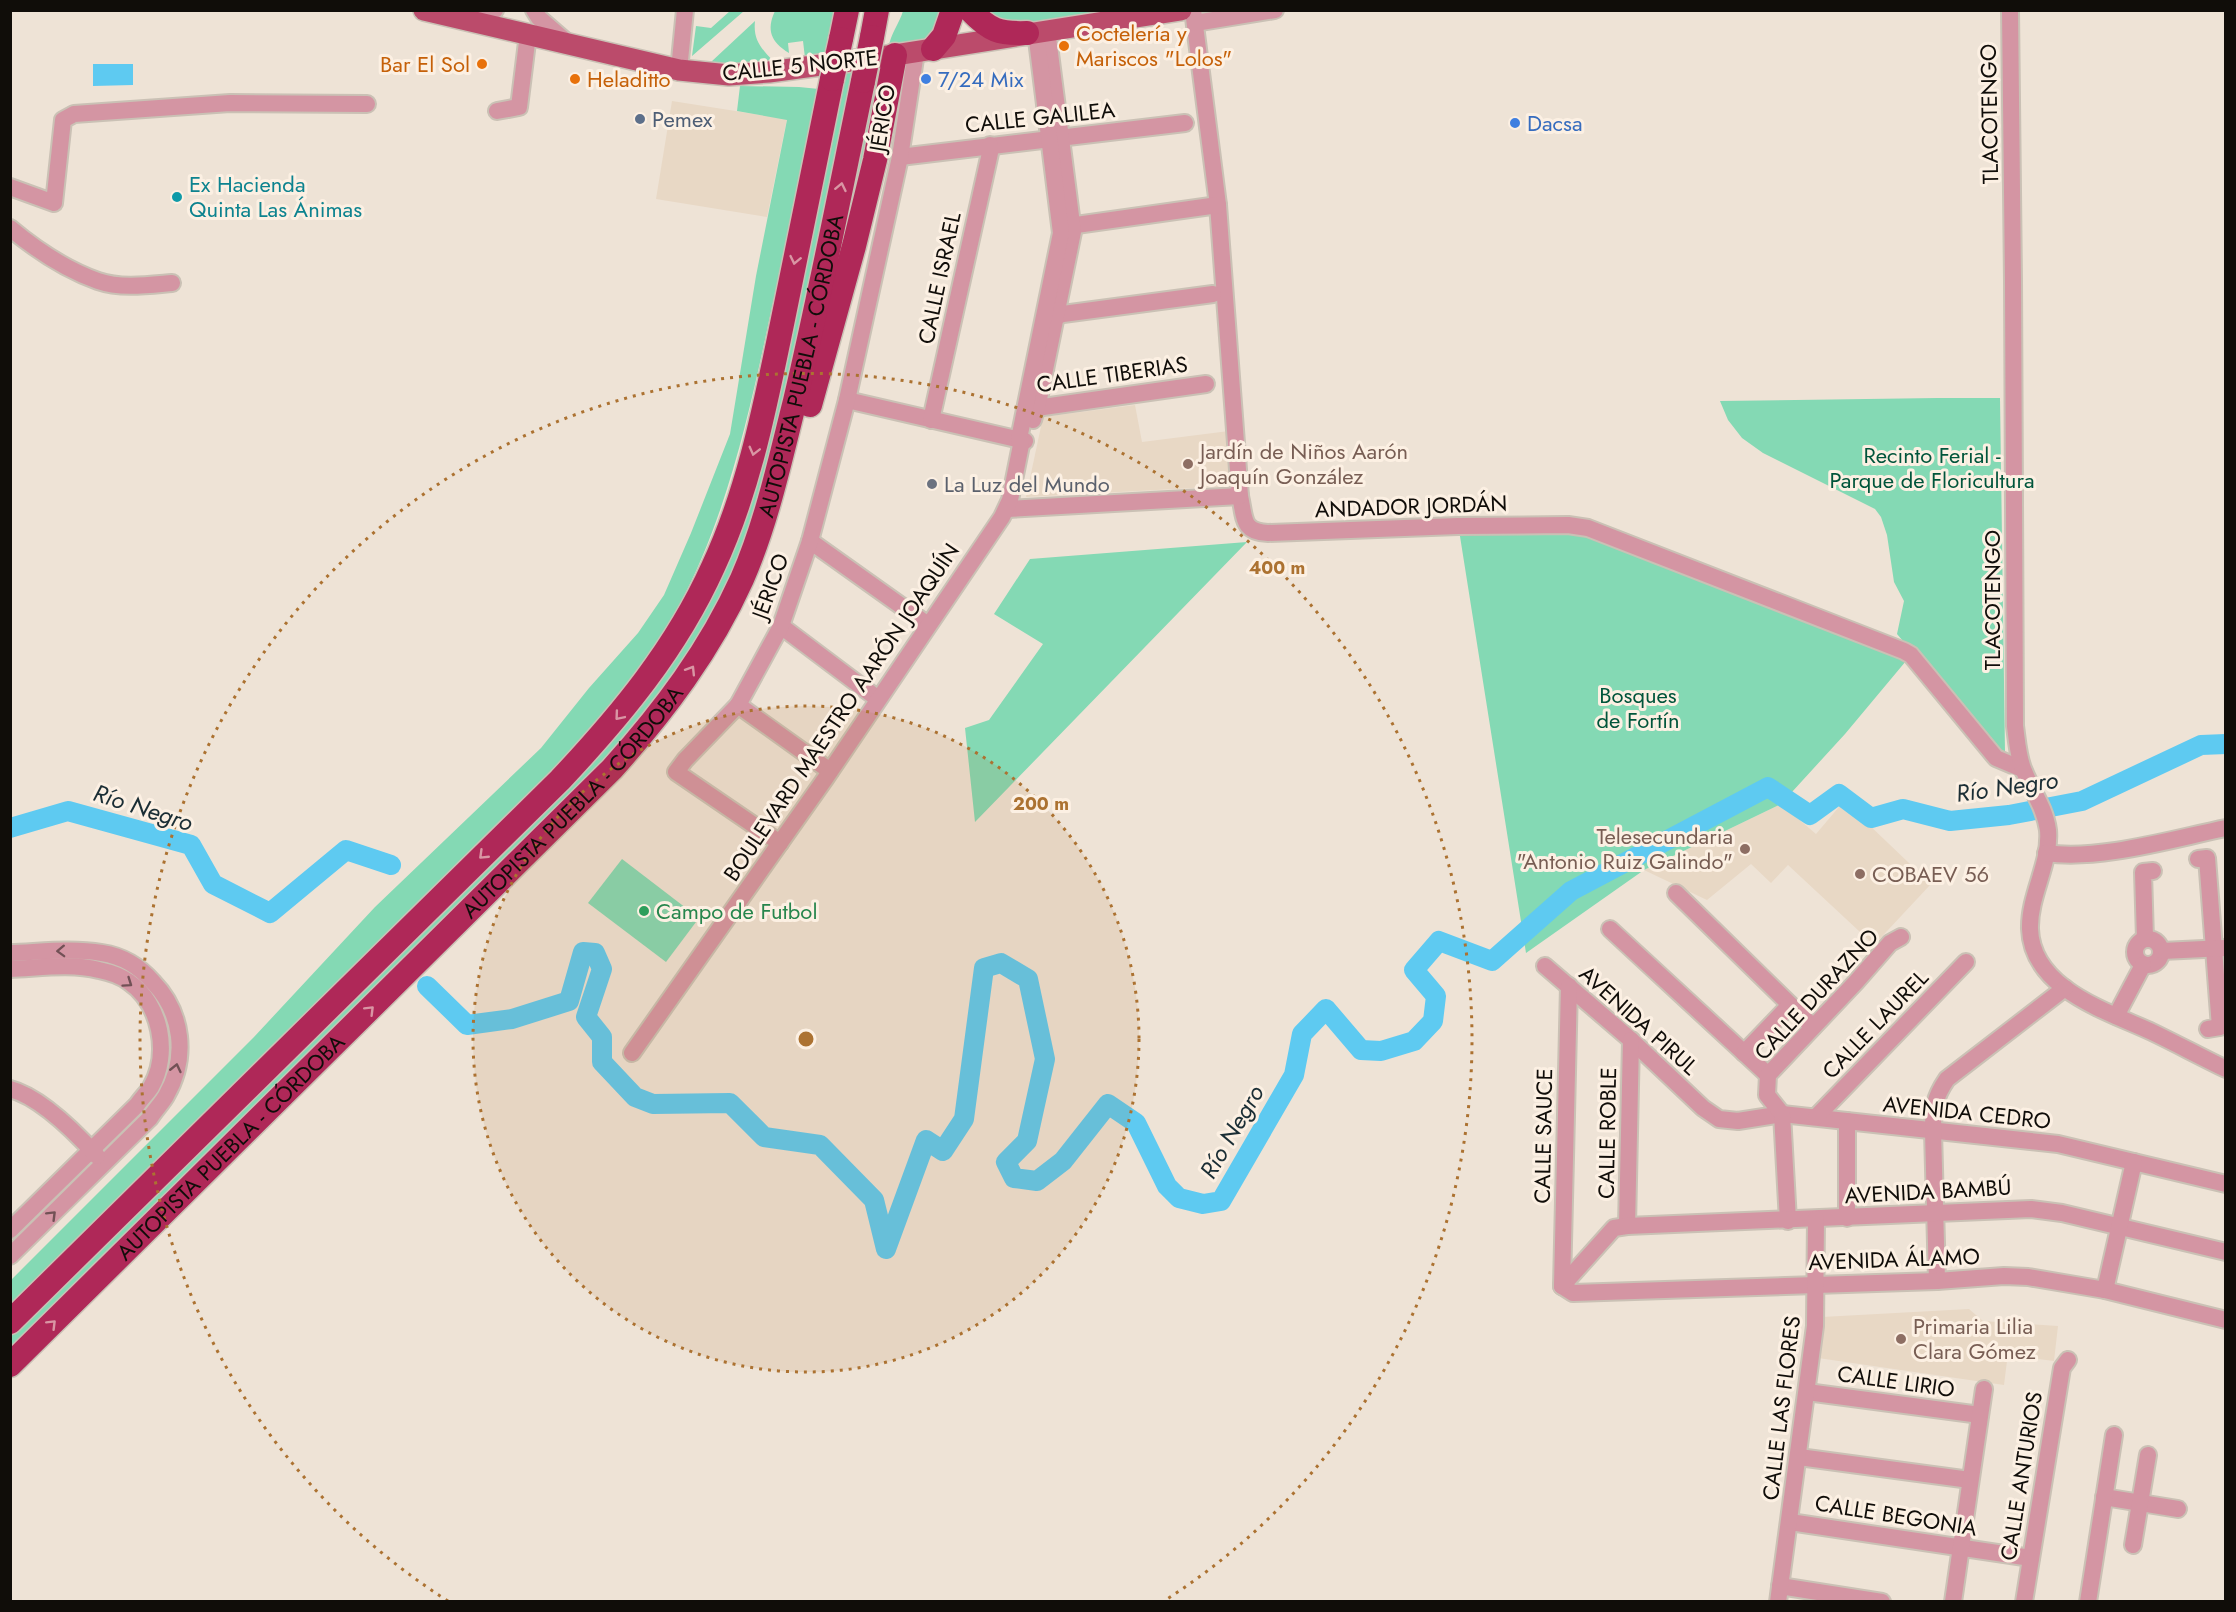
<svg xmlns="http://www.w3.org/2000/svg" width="2236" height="1612" viewBox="0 0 2236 1612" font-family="Jost,sans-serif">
<rect width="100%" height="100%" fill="#eee3d6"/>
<g fill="#e8d8c5">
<polygon points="672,101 787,119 767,217 656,199"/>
<polygon points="1135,405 1142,442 1229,431 1231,486 1026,497 1043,417"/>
<polygon points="1844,801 1931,884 1874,945 1788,865 1771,883 1751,864 1707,900 1644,870 1781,804 1816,834"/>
<polygon points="1969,1309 1983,1321 2058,1326 2054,1361 2013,1356 2007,1361 2004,1385 1818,1358 1822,1317"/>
</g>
<g fill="#84d9b4">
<polygon points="730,11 744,11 692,56 696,26 711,28"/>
<path d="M 775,11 L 838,11 L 829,54 L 805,58 L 803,41 L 788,43 L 789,53 C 771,42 766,30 775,11 Z"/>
<path d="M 903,11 L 946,11 L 934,40 L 889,46 C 890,35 900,22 903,11 Z"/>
<polygon points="980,11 1141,11 1014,26"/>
<path d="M 755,21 C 753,40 761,48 773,61 L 735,65 L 711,62 Z"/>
<polygon points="858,66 780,427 752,531 715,612 647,717 11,1355 11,1331 603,746 704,605 843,67"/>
<polygon points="881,73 883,83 817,363 875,74"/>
<path d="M 740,86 L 799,87 L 819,89 C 802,167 786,244 769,321 C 748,419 726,517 679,606 C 645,669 597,723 549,775 L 11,1304 L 11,1280 L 254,1037 L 375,907 L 541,748 L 589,688 L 638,633 L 664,595 L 691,533 L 730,434 L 756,276 L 787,120 L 737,111 Z"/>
<polygon points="1937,398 2000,398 2005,752 1999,754 1897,634 1904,601 1894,582 1887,535 1881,517 1875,509 1763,453 1742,438 1728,420 1720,401"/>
<polygon points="1588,528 1911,655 1845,734 1781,804 1644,870 1526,953 1459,530"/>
<polygon points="1247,542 975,822 965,728 989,720 1043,644 994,614 1030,559"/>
<polygon points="622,859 699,918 666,962 588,903"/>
</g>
<polygon fill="#5ecaf1" points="93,64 133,64 133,85 93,86"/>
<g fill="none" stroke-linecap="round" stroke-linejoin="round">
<g stroke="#5ecaf1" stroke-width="20">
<polyline points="10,828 68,811 191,845 213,884 270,913 346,850 391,865"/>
<polyline points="427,986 467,1025 512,1019 569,1001 583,952 595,953 602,969 586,1017 602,1037 602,1062 635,1097 653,1104 730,1103 764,1137 820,1145 874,1200 886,1249 926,1140 943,1151 964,1119 984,968 1001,963 1028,979 1045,1059 1027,1141 1006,1162 1014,1178 1037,1181 1063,1161 1108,1104 1136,1123 1167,1186 1179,1198 1203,1204 1221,1201 1294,1075 1302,1034 1326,1009 1361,1050 1381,1051 1414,1041 1433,1021 1436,996 1414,970 1439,941 1492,961 1571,891 1768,787 1810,815 1839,794 1871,818 1903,809 1950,821 2009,815 2082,801 2201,745 2226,744"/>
</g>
<g stroke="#cac1b5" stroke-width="20">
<g id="minor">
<polyline points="534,10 539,18 569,44"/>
<path d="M 1193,10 L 1218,205 L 1240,496 C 1245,517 1241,532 1268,533 L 1458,526 L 1568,525 L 1588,528 L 1904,651 L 1911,655 L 1996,758 L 2022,769"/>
<path d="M 2010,10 L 2013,281 L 2015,726 C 2017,740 2018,758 2024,771 C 2032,791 2045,808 2048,830 C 2051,863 2029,895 2030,929 C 2032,989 2107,1011 2152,1032 C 2177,1044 2201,1057 2226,1069"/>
<polyline points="469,21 495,10"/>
<polyline points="1195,23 1275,10"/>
<polyline points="679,70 685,10"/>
<polyline points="497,111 519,107 528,34"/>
<polyline points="900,157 1185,123"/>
<polyline points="10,187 54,203 63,120 74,114 230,103 367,104"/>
<polyline points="1062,227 1218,205"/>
<path d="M 10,228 C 35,249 67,270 98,281 C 121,289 149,285 172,283"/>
<polyline points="1047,319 1063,314 1213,294"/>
<polyline points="847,400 1025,441"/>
<polyline points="1029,409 1206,384"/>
<polyline points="931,420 990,153 990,145"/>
<polyline points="1033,420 1039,399 1073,232 1047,30"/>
<polyline points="1007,509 1240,496"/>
<polyline points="810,541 928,625"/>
<polyline points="781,626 878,699"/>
<polyline points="738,705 830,771"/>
<polyline points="780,843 676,772 685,760 738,705 781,626 810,541 847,400 900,157 916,52"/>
<path d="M 2046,853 C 2099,861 2172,839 2226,828"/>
<polyline points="2198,859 2207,858 2220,1027 2208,1029"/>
<polyline points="1676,893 1813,1027"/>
<polyline points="1610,929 1768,1075"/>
<circle cx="2148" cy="952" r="13"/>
<polyline points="2145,939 2143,872 2153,871"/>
<polyline points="2162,951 2225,948"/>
<path d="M 10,953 C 41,952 72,948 102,953 C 122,956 140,967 153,982 C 183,1013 188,1058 166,1096 C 162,1103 155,1110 150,1118 L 10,1256"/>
<polyline points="1545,966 1631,1040 1703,1108 1719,1119 1738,1121 1782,1114 2058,1144 2226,1184"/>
<path d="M 10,969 C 39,968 71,963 99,970 C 109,972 121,976 129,982 C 161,1004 170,1054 151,1087 C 147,1093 141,1099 137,1105 L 10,1230"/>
<polyline points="2116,1016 2143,965"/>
<polyline points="632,1053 825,779 1002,517 1010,500 1021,445 1019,440 1020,434 1061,233 1036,32"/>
<polyline points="1744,1053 1790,1005"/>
<path d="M 10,1089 C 41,1097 76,1133 97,1156"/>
<polyline points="1816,1117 1966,962"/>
<polyline points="1847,1218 1847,1121"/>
<polyline points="1788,1221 1782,1114 1767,1095 1768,1075 1856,982 1890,943 1901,937"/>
<polyline points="1627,1226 1631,1040"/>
<path d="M 1937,1281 L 1933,1131 C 1933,1108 1934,1098 1947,1079 L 2065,988"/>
<polyline points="1562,1286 1614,1228 1627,1226 2031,1209 2062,1213 2226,1252"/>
<polyline points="1562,1286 1573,1293 1937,1281 2004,1276 2028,1277 2105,1290 2226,1320"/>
<polyline points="1562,1286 1569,986"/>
<polyline points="2105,1290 2134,1162"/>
<polyline points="1807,1392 1980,1415"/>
<polyline points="1799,1457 1970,1480"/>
<polyline points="2104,1497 2178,1509"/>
<polyline points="1790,1522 2031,1558"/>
<polyline points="2133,1545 2148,1455"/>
<polyline points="1780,1586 1882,1602"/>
<polyline points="1778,1602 1815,1326 1816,1219"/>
<polyline points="1953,1602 1984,1389"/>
<polyline points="2024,1602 2062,1368 2068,1360"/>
<polyline points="2088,1602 2114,1435"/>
</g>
</g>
<g stroke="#cac1b5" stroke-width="24">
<polyline id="major" points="424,10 679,70 729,75 769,72 895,55 1181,10"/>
</g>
<g stroke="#cac1b5" stroke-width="27">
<g id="highway">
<path d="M 970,10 C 990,31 999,34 1027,33"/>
<polyline points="872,37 877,10"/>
<polyline points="841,39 847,10"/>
<polyline points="933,49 944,36 953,10"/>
<polyline points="810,405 854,246 875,160 895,55"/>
<path d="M 10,1322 L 560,780 C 621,715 676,649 713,567 C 749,490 765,406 782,324 C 799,242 815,161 832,79"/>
<path id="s1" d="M 10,1365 L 612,769 C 664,711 710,650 742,579 C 767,522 780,460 795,401 C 820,295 841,187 863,81"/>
</g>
</g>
<use href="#minor" stroke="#d495a3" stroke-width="16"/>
<use href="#major" stroke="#bb4b6b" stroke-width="21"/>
<use href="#highway" stroke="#af2858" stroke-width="24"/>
<g stroke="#cac1b5" stroke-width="27" stroke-linecap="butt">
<g id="highway-bridge">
<polyline points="832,79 841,39"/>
<polyline points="863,81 872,37"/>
</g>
</g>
<use href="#highway-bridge" stroke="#af2858" stroke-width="24"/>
</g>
<defs><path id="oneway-chevron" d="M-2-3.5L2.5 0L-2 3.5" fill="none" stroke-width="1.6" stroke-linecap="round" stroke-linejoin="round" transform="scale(1.5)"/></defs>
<g stroke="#d996a4">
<use href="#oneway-chevron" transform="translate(841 187) rotate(-78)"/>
<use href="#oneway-chevron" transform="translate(795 260) rotate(102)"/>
<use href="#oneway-chevron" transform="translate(754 451) rotate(104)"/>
<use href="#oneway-chevron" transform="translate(691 670) rotate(-58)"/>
<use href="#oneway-chevron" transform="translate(619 716) rotate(130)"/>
<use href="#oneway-chevron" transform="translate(483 855) rotate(136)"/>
<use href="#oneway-chevron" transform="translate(370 1010) rotate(-45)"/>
<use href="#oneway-chevron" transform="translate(52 1324) rotate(-45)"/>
</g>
<g stroke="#725156">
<use href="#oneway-chevron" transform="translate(61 951) rotate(178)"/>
<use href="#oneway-chevron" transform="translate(128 983) rotate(35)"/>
<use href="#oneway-chevron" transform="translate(176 1068) rotate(-77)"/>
<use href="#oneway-chevron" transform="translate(52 1215) rotate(-45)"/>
</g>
<circle cx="806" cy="1039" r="333" fill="#ac7231" fill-opacity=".12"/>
<g fill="none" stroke="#ac7231" stroke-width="3" stroke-dasharray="3 6">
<circle cx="806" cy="1039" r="333"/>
<path d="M448 1601A666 666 0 1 1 1164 1601"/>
</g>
<g fill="#e8710a" stroke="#fcf0e3" stroke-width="2">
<circle cx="1064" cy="46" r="6"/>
<circle cx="482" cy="64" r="6"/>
<circle cx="575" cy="79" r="6"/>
</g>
<g fill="#3f7fe0" stroke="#fcf0e3" stroke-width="2">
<circle cx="926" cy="79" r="6"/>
<circle cx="1515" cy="123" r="6"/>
</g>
<circle fill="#5c6f8a" stroke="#fcf0e3" stroke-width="2" cx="640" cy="119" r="6"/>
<circle fill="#0f9aa8" stroke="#fcf0e3" stroke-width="2" cx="177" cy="197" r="6"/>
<g fill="#8d6e63" stroke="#fcf0e3" stroke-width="2">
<circle cx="1188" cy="464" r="6"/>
<circle cx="1745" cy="849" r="6"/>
<circle cx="1860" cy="874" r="6"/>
<circle cx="1901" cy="1339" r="6"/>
</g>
<circle fill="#6b7280" stroke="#fcf0e3" stroke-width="2" cx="932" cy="484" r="6"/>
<circle fill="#2e9e5b" stroke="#fcf0e3" stroke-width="2" cx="644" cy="911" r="6"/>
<g text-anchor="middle" stroke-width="6" stroke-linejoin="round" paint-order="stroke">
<g font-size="22" fill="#c56008" stroke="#fcf0e3" text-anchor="start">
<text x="1076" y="41">Coctelería y<tspan x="1076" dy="25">Mariscos "Lolos"</tspan></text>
<text x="470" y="72" text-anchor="end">Bar El Sol</text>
<text x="587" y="87">Heladitto</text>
</g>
<g font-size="22" fill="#100d09" stroke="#fcf0e3">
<text transform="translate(800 65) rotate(-6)" y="8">CALLE 5 NORTE</text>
<text transform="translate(1989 114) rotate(-91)" y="8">TLACOTENGO</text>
<text transform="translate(1040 117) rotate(-6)" y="8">CALLE GALILEA</text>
<text transform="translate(882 118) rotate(-81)" y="8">JÉRICO</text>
<text transform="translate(939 278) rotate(-78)" y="8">CALLE ISRAEL</text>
<text dy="8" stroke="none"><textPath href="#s1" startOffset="1300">AUTOPISTA PUEBLA - CÓRDOBA</textPath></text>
<text transform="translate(1112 374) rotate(-8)" y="8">CALLE TIBERIAS</text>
<text transform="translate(1411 506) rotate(-2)" y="8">ANDADOR JORDÁN</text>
<text transform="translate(770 586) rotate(-70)" y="8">JÉRICO</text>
<text transform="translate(1992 600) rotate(-90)" y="8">TLACOTENGO</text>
<text transform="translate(841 712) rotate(-56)" y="8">BOULEVARD MAESTRO AARÓN JOAQUÍN</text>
<text dy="8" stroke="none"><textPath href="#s1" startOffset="796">AUTOPISTA PUEBLA - CÓRDOBA</textPath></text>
<text transform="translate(1816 994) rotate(-47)" y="8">CALLE DURAZNO</text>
<text transform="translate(1639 1020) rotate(42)" y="8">AVENIDA PIRUL</text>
<text transform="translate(1875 1024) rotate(-46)" y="8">CALLE LAUREL</text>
<text transform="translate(1967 1112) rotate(6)" y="8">AVENIDA CEDRO</text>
<text transform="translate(1607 1133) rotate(-89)" y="8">CALLE ROBLE</text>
<text transform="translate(1543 1136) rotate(-89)" y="8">CALLE SAUCE</text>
<text dy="8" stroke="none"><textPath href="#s1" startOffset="310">AUTOPISTA PUEBLA - CÓRDOBA</textPath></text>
<text transform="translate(1928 1191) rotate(-3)" y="8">AVENIDA BAMBÚ</text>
<text transform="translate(1894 1259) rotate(-2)" y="8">AVENIDA ÁLAMO</text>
<text transform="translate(1896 1381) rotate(8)" y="8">CALLE LIRIO</text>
<text transform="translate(1781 1408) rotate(-83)" y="8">CALLE LAS FLORES</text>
<text transform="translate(2021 1476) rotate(-81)" y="8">CALLE ANTURIOS</text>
<text transform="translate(1896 1515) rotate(9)" y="8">CALLE BEGONIA</text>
</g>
<g font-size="22" fill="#366cbe" stroke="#fcf0e3" text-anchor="start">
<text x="938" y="87">7/24 Mix</text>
<text x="1527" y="131">Dacsa</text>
</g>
<g font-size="22" fill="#4e5e75" stroke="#fcf0e3" text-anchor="start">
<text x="652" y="127">Pemex</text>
</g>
<g font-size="22" fill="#0d838f" stroke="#fcf0e3" text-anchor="start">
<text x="189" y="192">Ex Hacienda<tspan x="189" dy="25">Quinta Las Ánimas</tspan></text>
</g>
<g font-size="22" fill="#785e54" stroke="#fcf0e3" text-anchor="start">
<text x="1200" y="459">Jardín de Niños Aarón<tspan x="1200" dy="25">Joaquín González</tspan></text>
<text x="1733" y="844" text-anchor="end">Telesecundaria<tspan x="1733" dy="25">"Antonio Ruiz Galindo"</tspan></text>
<text x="1872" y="882">COBAEV 56</text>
<text x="1913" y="1334">Primaria Lilia<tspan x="1913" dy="25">Clara Gómez</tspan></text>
</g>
<g font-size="22" fill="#00553b" stroke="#fcf0e3">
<text x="1932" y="463">Recinto Ferial -<tspan x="1932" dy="25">Parque de Floricultura</tspan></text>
<text x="1638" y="703">Bosques<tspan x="1638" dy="25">de Fortín</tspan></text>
</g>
<g font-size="22" fill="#5b616d" stroke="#fcf0e3" text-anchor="start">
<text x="944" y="492">La Luz del Mundo</text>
</g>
<g font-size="22" fill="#27864d" stroke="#fcf0e3" text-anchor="start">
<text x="656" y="919">Campo de Futbol</text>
</g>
<g font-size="24" font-style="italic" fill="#1b2e35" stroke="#fcf0e3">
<text transform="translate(2007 787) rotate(-8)" y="8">Río Negro</text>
<text transform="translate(143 808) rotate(18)" y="8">Río Negro</text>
<text transform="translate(1232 1132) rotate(-60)" y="8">Río Negro</text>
</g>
</g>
<circle cx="806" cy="1039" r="9" fill="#ac7231" stroke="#fcf0e3" stroke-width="3"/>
<g font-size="18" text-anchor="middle" font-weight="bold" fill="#ac7231" stroke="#fcf0e3" stroke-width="6" stroke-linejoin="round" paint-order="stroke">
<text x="1277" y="574">400 m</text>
<text x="1041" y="810">200 m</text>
</g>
<rect width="2236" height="1612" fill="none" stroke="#100d09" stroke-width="24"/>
</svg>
